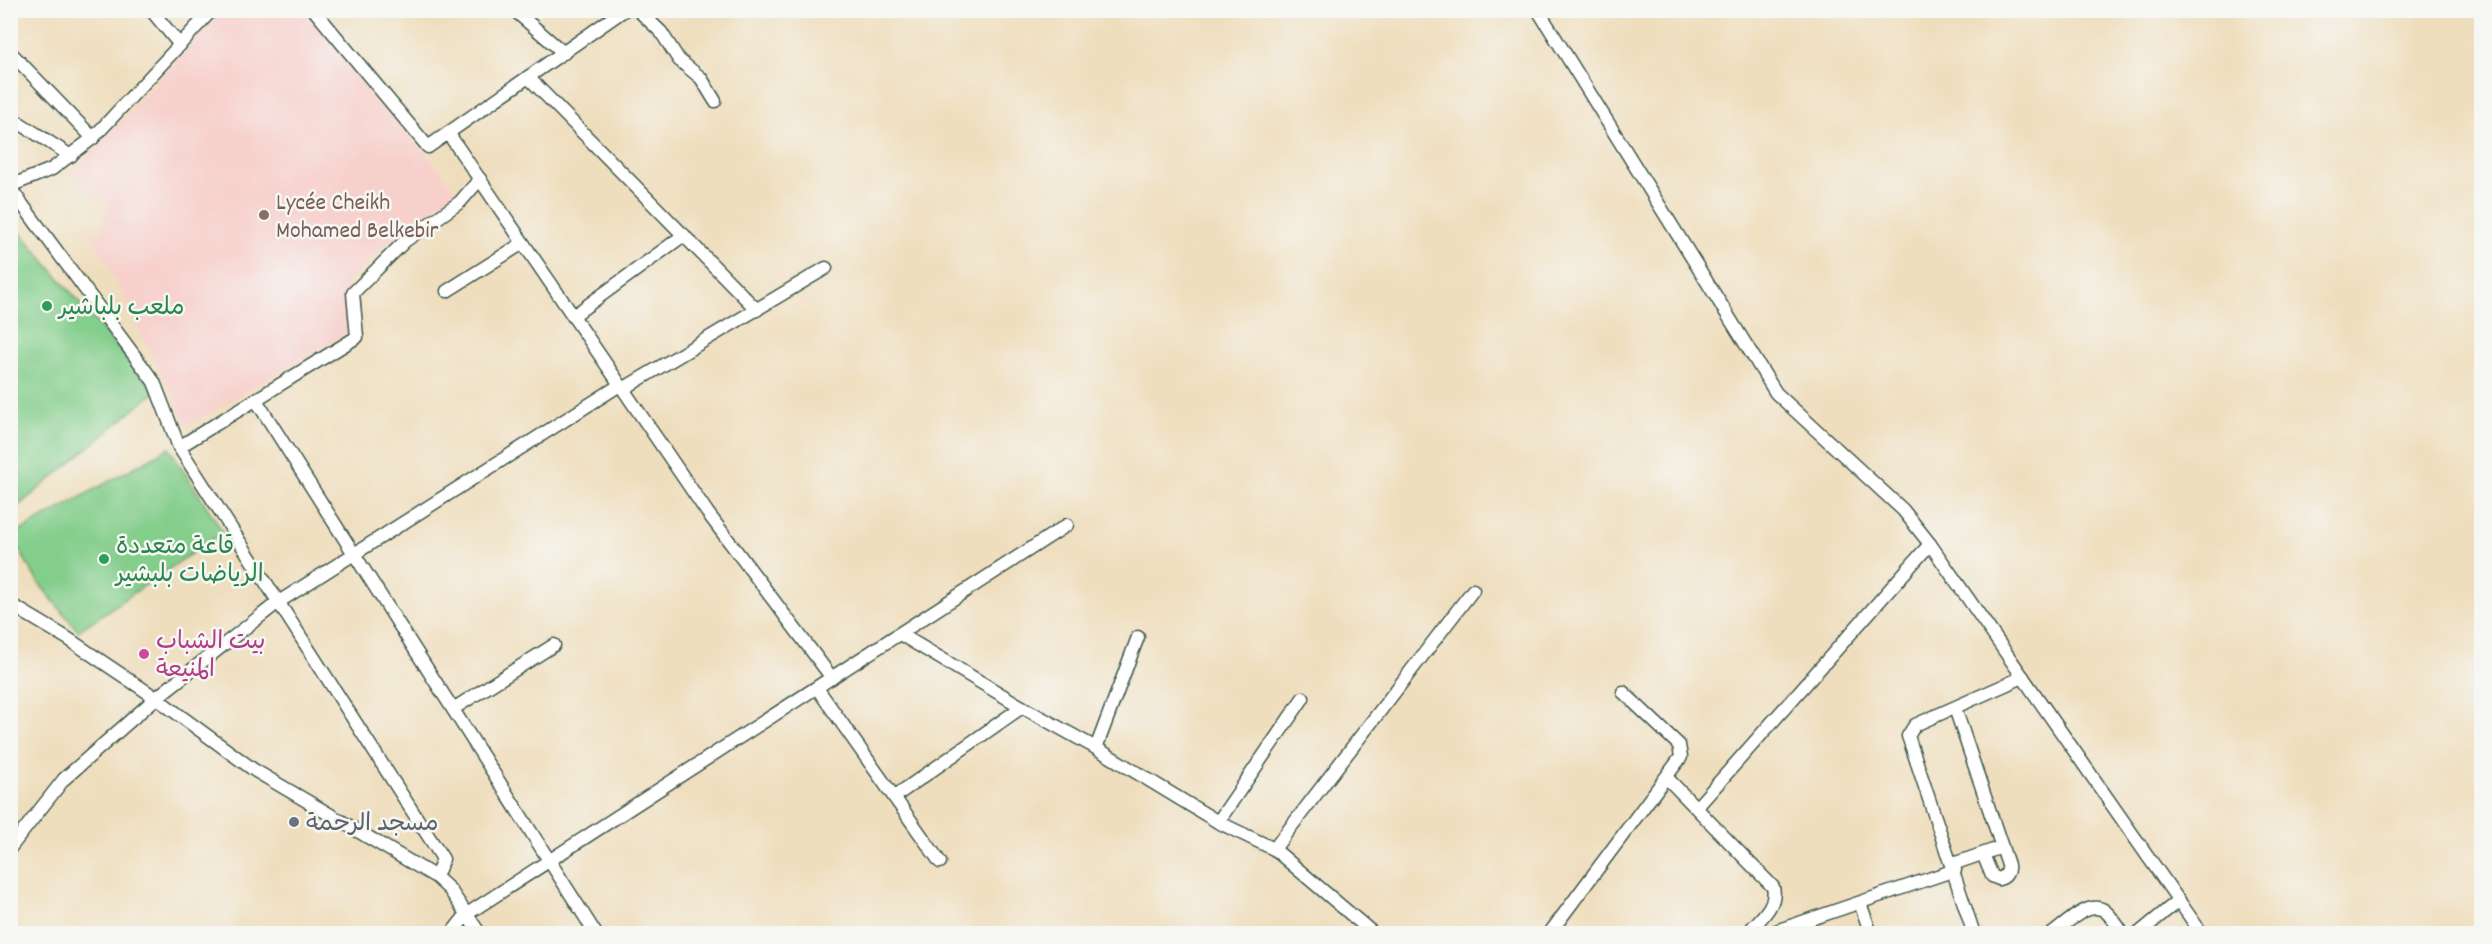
<svg xmlns="http://www.w3.org/2000/svg" width="2492" height="944" viewBox="0 0 2492 944" font-family="Dekko,'Playpen Sans Arabic',sans-serif">
<rect width="100%" height="100%" fill="#f6f6f2"/>
<filter id="ink" filterUnits="userSpaceOnUse"><feTurbulence type="fractalNoise" baseFrequency=".0167" numOctaves="2"/><feDisplacementMap in="SourceGraphic" scale="12" xChannelSelector="R" yChannelSelector="G"/><feConvolveMatrix kernelMatrix="1 2 1 2 8 2 1 2 1" color-interpolation-filters="sRGB"/></filter>
<filter id="wash" filterUnits="userSpaceOnUse"><feTurbulence type="fractalNoise" baseFrequency=".008" numOctaves="4" result="noise"/><feDisplacementMap in="SourceGraphic" scale="24" xChannelSelector="R" yChannelSelector="G"/><feGaussianBlur stdDeviation="1.35" result="paint"/><feColorMatrix in="noise" values="0 0 0 0 0 0 0 0 0 0 0 0 0 0 0 0 0 1.4 0 .05"/><feComposite in="paint" operator="in"/></filter>
<g filter="url(#wash)">
<rect width="100%" height="100%" fill="#efdebd"/>
<polygon fill="#f7d0cc" points="222,11 307,11 458,193 399,231 347,283 351,331 187,426 91,231 102,232 106,199 93,197 73,172"/>
<g fill="#84ce8c" stroke="#528660" stroke-width="1.5">
<polygon points="10,220 155,392 11,512 10,512"/>
<polygon points="169,448 223,532 78,631 38,582 11,536"/>
</g>
</g>
<g filter="url(#ink)">
<g fill="none" stroke-linecap="round" stroke-linejoin="round">
<g stroke="#3e5549" stroke-width="15">
<g id="minor">
<polyline points="151,10 180,45"/>
<polyline points="314,10 428,147 624,10"/>
<polyline points="514,10 564,53"/>
<polyline points="638,10 661,32 679,60 701,78 715,101"/>
<polyline points="1538,10 1776,393 1903,510 1930,544 2202,934"/>
<polyline points="10,52 93,138"/>
<polyline points="528,77 757,310"/>
<polyline points="10,117 71,156"/>
<polyline points="448,133 707,512 832,678"/>
<polyline points="10,186 52,169 93,138 212,10"/>
<polyline points="10,188 154,382 179,447 443,859 436,877"/>
<polyline points="447,291 523,243"/>
<polyline points="573,316 684,235"/>
<polyline points="623,389 826,268"/>
<polyline points="256,400 596,934"/>
<polyline points="179,447 357,337 353,293 405,241 460,202 480,179"/>
<polyline points="10,604 67,638 156,698 254,770 436,877 450,890 480,934"/>
<polyline points="900,634 1022,707 1096,748 1218,822 1274,849 1374,934"/>
<polyline points="817,688 940,862"/>
<path d="M 1955,708 L 2008,865 C 2009,872 2006,877 1999,879 L 1992,876 L 1983,854"/>
<polyline points="453,709 554,645"/>
<polyline points="1096,748 1138,637"/>
<path d="M 1667,778 L 1773,887 C 1778,906 1758,920 1747,934"/>
<polyline points="894,797 1022,707"/>
<polyline points="1697,807 1930,544"/>
<polyline points="1218,822 1303,698"/>
<polyline points="10,848 64,779 156,698 277,603 620,385"/>
<polyline points="1274,849 1473,590"/>
<polyline points="1953,864 2002,847"/>
<polyline points="1860,903 1871,934"/>
<polyline points="451,934 467,914 1067,525"/>
<polyline points="1549,934 1681,757 1679,745 1623,692"/>
<polyline points="1767,934 1955,870"/>
<polyline points="1974,934 1908,736 1915,725 2023,677"/>
<path d="M 2052,934 C 2065,925 2089,899 2105,911 C 2112,917 2118,926 2123,934"/>
<polyline points="2138,934 2179,900"/>
</g>
</g>
<use href="#minor" stroke="#fff" stroke-width="12"/>
</g>
</g>
<circle fill="#8d6e63" stroke="#f6f6f2" stroke-width="2" cx="264" cy="215" r="6"/>
<g fill="#2e9e5b" stroke="#f6f6f2" stroke-width="2">
<circle cx="47" cy="306" r="6"/>
<circle cx="104" cy="559" r="6"/>
</g>
<circle fill="#d1479c" stroke="#f6f6f2" stroke-width="2" cx="144" cy="654" r="6"/>
<circle fill="#6b7280" stroke="#f6f6f2" stroke-width="2" cx="294" cy="822" r="6"/>
<g text-anchor="middle" stroke-width="5" stroke-linejoin="round" paint-order="stroke">
<g font-size="24" fill="#785e54" stroke="#f6f6f2" text-anchor="start">
<text x="276" y="209">Lycée Cheikh<tspan x="276" dy="28">Mohamed Belkebir</tspan></text>
</g>
<g font-size="24" fill="#27864d" stroke="#f6f6f2" text-anchor="start">
<text x="59" y="314">ملعب بلباشير</text>
<text x="116" y="553">قاعة متعددة<tspan x="116" dy="28">الرياضات بلبشير</tspan></text>
</g>
<g font-size="24" fill="#b23c85" stroke="#f6f6f2" text-anchor="start">
<text x="156" y="648">بيت الشباب<tspan x="156" dy="28">المنيعة</tspan></text>
</g>
<g font-size="24" fill="#5b616d" stroke="#f6f6f2" text-anchor="start">
<text x="306" y="830">مسجد الرحمة</text>
</g>
</g>
<rect width="2492" height="944" fill="none" stroke="#f6f6f2" stroke-width="36"/>
</svg>
